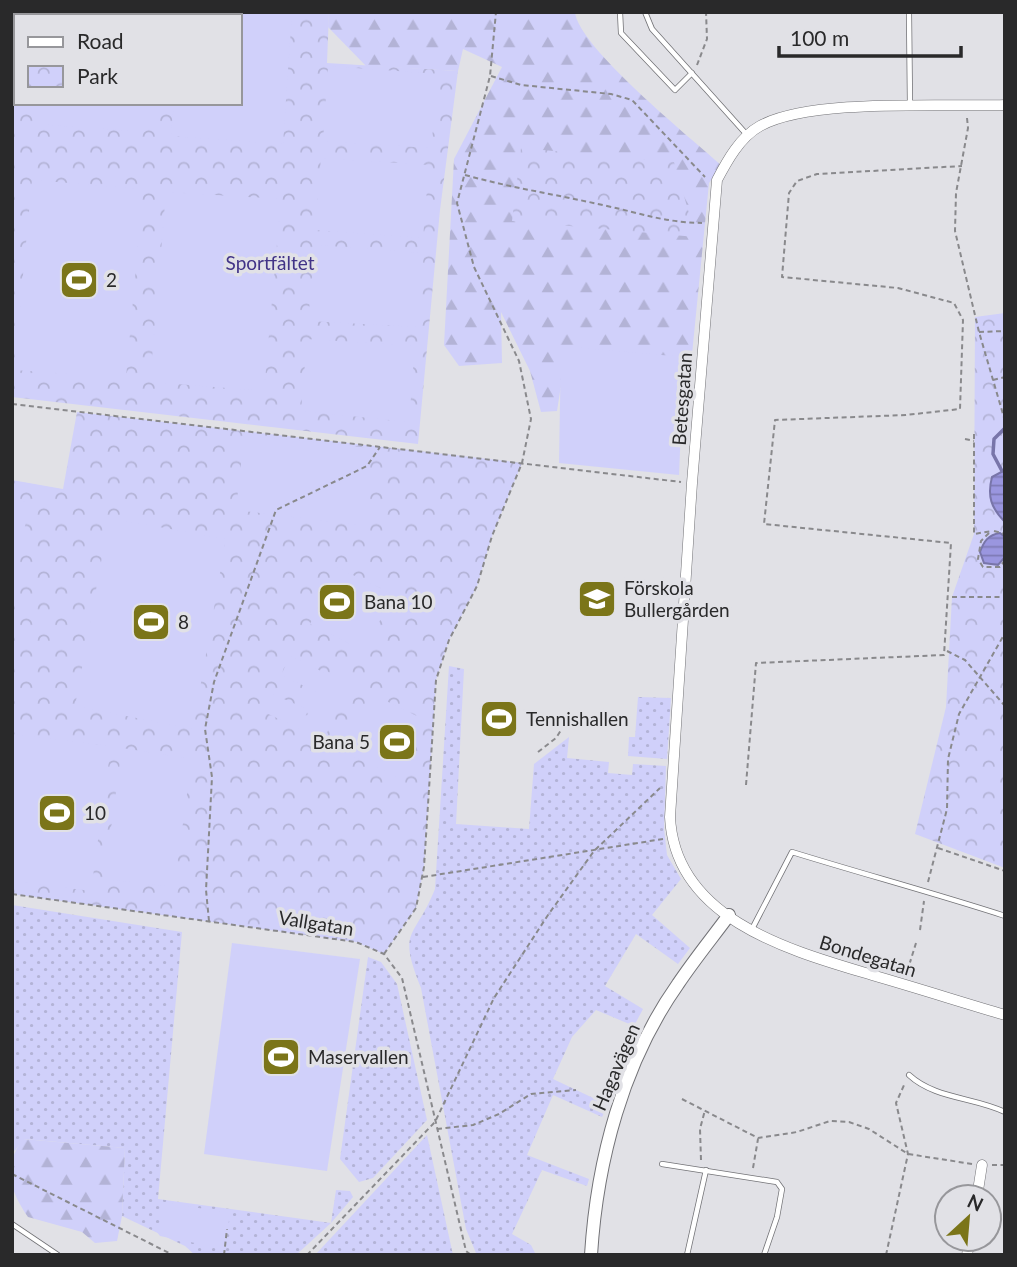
<svg xmlns="http://www.w3.org/2000/svg" width="1017" height="1267" viewBox="0 0 1017 1267" font-family="Lato,sans-serif">
<defs>
<pattern id="grass-dots" width="8" height="8" patternUnits="userSpaceOnUse" patternTransform="scale(1.75)"><rect width="8" height="8" fill="#d0d0fa"/><path d="M2 2h.1M6 6h.1" fill="none" stroke="#b3b3d6" stroke-width="1.8" stroke-linecap="round"/></pattern>
<pattern id="forest-firs" width="22" height="20" patternUnits="userSpaceOnUse" patternTransform="scale(1.75)"><rect width="22" height="20" fill="#d0d0fa"/><path d="M5 1l3.5 6h-7zM16 11l3.5 6h-7z" fill="#b3b3d6"/></pattern>
<pattern id="park-crowns" width="20" height="18" patternUnits="userSpaceOnUse" patternTransform="scale(1.75)"><rect width="20" height="18" fill="#d0d0fa"/><path d="M2 6a3 3 0 1 1 6 0M12 15a3 3 0 1 1 6 0" fill="none" stroke="#b3b3d6"/></pattern>
<pattern id="water-rules" width="6" height="5" patternUnits="userSpaceOnUse" patternTransform="scale(1.75)"><rect width="6" height="5" fill="#9a96df"/><path d="M0 2.5h6" fill="none" stroke="#7e7ab5"/></pattern>
</defs>
<rect width="100%" height="100%" fill="#e1e1e6"/>
<g fill="url(#grass-dots)">
<path d="M 449,666 L 464,669 L 456,824 L 529,829 L 534,764 L 569,737 L 567,758 L 609,762 L 608,773 L 632,775 L 633,764 L 666,766 L 664,829 L 667,855 L 681,879 L 652,915 L 690,948 L 678,964 L 636,934 L 605,986 L 643,1009 L 634,1026 L 596,1010 L 572,1037 L 553,1079 L 608,1105 L 602,1117 L 553,1095 L 527,1155 L 589,1179 L 587,1186 L 542,1170 L 512,1234 L 531,1245 L 536,1255 L 476,1253 L 466,1229 L 421,988 C 397,928 414,941 435,889 Z"/>
<polygon points="638,697 671,698 667,759 628,756 629,737 635,737"/>
<polygon points="12,905 182,932 158,1199 331,1223 336,1190 350,1191 353,1197 331,1223 296,1255 195,1255 185,1246 122,1216 125,1148 24,1139 12,1154"/>
<polygon points="368,957 381,962 397,984 427,1120 373,1178 359,1182 340,1159"/>
<polygon points="427,1135 453,1255 315,1255"/>
</g>
<g fill="url(#forest-firs)">
<path d="M 329,12 L 575,12 C 578,47 691,138 721,165 L 709,183 L 685,425 L 660,416 L 566,353 L 557,411 L 541,412 L 530,371 L 501,312 L 502,363 L 459,366 L 444,345 L 454,159 L 502,67 L 463,49 L 458,71 L 366,66 L 328,27 Z"/>
<path d="M 23,1139 L 125,1148 L 122,1216 L 117,1241 L 95,1243 L 82,1232 L 28,1217 C 10,1191 2,1167 23,1139 Z"/>
</g>
<g fill="url(#park-crowns)" fill-rule="evenodd">
<path d="M 12,12 L 329,12 L 327,63 L 458,71 L 440,210 L 418,444 L 12,397 ZM 16,16 L 240,16 L 240,103 L 16,103 Z"/>
<polygon points="521,148 674,162 696,237 512,221"/>
<polygon points="1005,313 1005,868 915,834 946,707 952,597 974,534 975,317"/>
<polygon points="77,412 522,463 492,536 477,586 449,640 436,680 424,867 416,908 384,954 356,942 12,894 12,480 63,489"/>
</g>
<g fill="#d0d0fa">
<rect x="43" y="12" width="113" height="4"/>
<polygon points="181,12 292,12 283,144 171,136 174,103 240,103 240,16 181,16"/>
<polygon points="328,66 439,74 431,148 323,141"/>
<polygon points="37,103 148,103 145,132 35,124"/>
<polygon points="321,158 429,165 423,238 315,230"/>
<polygon points="32,180 143,189 126,378 14,370"/>
<polygon points="166,192 281,199 264,391 150,382"/>
<polygon points="315,245 424,253 417,327 308,321"/>
<polygon points="307,339 415,346 409,422 301,411"/>
<polygon points="561,346 684,357 679,475 559,463"/>
<polygon points="244,435 371,448 366,526 236,510"/>
<polygon points="12,499 29,502 12,605"/>
<polygon points="109,518 226,539 193,729 75,706"/>
<polygon points="336,567 393,594 365,651 310,624"/>
<polygon points="290,656 325,673 317,692 281,675"/>
<polygon points="328,672 351,683 323,741 300,730"/>
<polygon points="370,693 425,720 397,777 342,751"/>
<polygon points="273,694 308,710 300,729 264,712"/>
<polygon points="12,734 111,746 91,891 12,881"/>
<polygon points="122,748 192,759 174,887 104,879"/>
<polygon points="232,943 360,959 327,1171 204,1154"/>
<polygon points="165,1202 227,1213 230,1216 224,1245 220,1248 160,1236 157,1232"/>
</g>
<g fill="url(#water-rules)" stroke="#7875a9" stroke-width="2">
<path d="M 1005,470 L 1005,522 C 991,508 987,496 992,477 Z"/>
<path d="M 1000,533 L 1005,537 L 1005,557 L 998,565 L 984,563 L 980,552 C 984,541 988,535 1000,533 Z"/>
</g>
<g fill="none" stroke-linecap="round" stroke-linejoin="round">
<polyline stroke="#7875a9" stroke-width="3.5" points="1002,471 993,454 994,439 1005,428"/>
<g stroke="#727276" stroke-width="6">
<g id="service">
<polyline points="620,12 621,33 675,90 692,73"/>
<polyline points="645,12 652,29 748,136"/>
<polyline points="909,12 910,106"/>
<path d="M 751,931 L 792,852 C 863,874 934,893 1005,916"/>
<path d="M 909,1075 C 935,1099 974,1097 1005,1112"/>
<polyline points="662,1164 777,1182 782,1189 777,1217 764,1255"/>
<polyline points="12,1224 58,1255"/>
<polyline points="687,1255 706,1170"/>
</g>
</g>
<g stroke="#727276" stroke-width="11">
<g id="minor">
<path d="M 1005,105 C 943,107 811,98 760,126 C 740,137 727,161 717,180 L 692,483 L 670,817 C 675,920 792,951 872,975 C 917,988 961,1002 1005,1015"/>
<polyline points="977,1197 982,1165"/>
<polyline points="967,1255 970,1239"/>
</g>
</g>
<g stroke="#727276" stroke-width="14">
<path id="tertiary" d="M 591,1255 C 597,1160 623,1062 678,984 C 694,960 712,938 729,915"/>
</g>
<g stroke="#89898c" stroke-width="2" stroke-dasharray="5 3.5" stroke-linecap="butt">
<polyline points="697,65 707,39 706,12"/>
<polyline points="491,76 521,85 611,94 632,100 705,177"/>
<polyline points="967,118 968,128 956,193 955,231 979,332 1005,421"/>
<path d="M 465,175 C 512,188 559,195 607,206 C 644,214 662,222 702,223"/>
<polyline points="979,332 1005,331"/>
<polyline points="993,380 1005,377"/>
<polyline points="12,404 681,482"/>
<polyline points="974,434 974,534 992,531"/>
<polyline points="965,439 974,441"/>
<polyline points="994,531 1005,534"/>
<polyline points="989,533 981,541 978,559 983,567 1000,567 1005,560"/>
<polyline points="952,597 1005,597"/>
<polyline points="947,651 965,660 1005,706"/>
<polyline points="538,752 556,738 563,727"/>
<polyline points="746,785 756,663 944,655 951,543 764,524 775,420 906,415 960,409 963,320 954,303 898,288 782,277 789,193 797,181 817,174 962,166"/>
<polyline points="938,848 1005,871"/>
<polyline points="423,877 663,839"/>
<polyline points="928,882 947,809 948,759 959,714 1005,633"/>
<polyline points="12,894 356,942 384,954 402,978 466,1251 471,1255"/>
<polyline points="209,921 206,890 212,777 205,729 214,682 276,510 367,466 380,447"/>
<polyline points="920,930 924,901"/>
<polyline points="384,954 416,908 424,867 436,680 449,640 477,586 492,536 522,463 531,419 519,361 474,267 457,203 490,76 496,12"/>
<polyline points="907,972 916,943"/>
<polyline points="682,1099 758,1138 797,1132 830,1121 849,1122 869,1129 908,1154 972,1164"/>
<polyline points="437,1129 473,1125 499,1114 531,1094 576,1090"/>
<polyline points="701,1160 700,1129 705,1110"/>
<polyline points="992,1165 1005,1165"/>
<polyline points="753,1168 758,1139"/>
<polyline points="12,1174 173,1255"/>
<polyline points="224,1255 227,1229"/>
<polyline points="307,1255 435,1122 494,998 548,915 594,851 660,788"/>
<polyline points="886,1255 908,1154 896,1103 905,1083"/>
</g>
<use href="#service" stroke="#fff" stroke-width="4.5"/>
<use href="#minor" stroke="#fff" stroke-width="10"/>
<use href="#tertiary" stroke="#fff" stroke-width="12"/>
</g>
<defs>
<g id="stadium-square" transform="scale(2.0125)"><rect x="-9" y="-9" width="18" height="18" rx="4" fill="#7b7519" stroke="#e1e1e6"/><path d="M0-5a6.5 5 0 1 0 0 10a6.5 5 0 1 0 0-10ZM-3.5-1.8h7v3.6h-7Z" fill="#fff"/></g>
<g id="school-square" transform="scale(2.0125)"><rect x="-9" y="-9" width="18" height="18" rx="4" fill="#7b7519" stroke="#e1e1e6"/><path d="M0-5L7-2L0 1L-7-2ZM-4 1L0 2.5L4 1V4Q0 6-4 4Z" fill="#fff"/></g>
</defs>
<g fill-rule="evenodd">
<use href="#stadium-square" x="79" y="280"/>
<use href="#school-square" x="597" y="599"/>
<use href="#stadium-square" x="337" y="602"/>
<use href="#stadium-square" x="151" y="622"/>
<use href="#stadium-square" x="499" y="719"/>
<use href="#stadium-square" x="397" y="742"/>
<use href="#stadium-square" x="57" y="813"/>
<use href="#stadium-square" x="281" y="1057"/>
</g>
<g text-anchor="middle" stroke-width="7" stroke-linejoin="round" paint-order="stroke">
<g font-size="19" fill="#413387" stroke="#e1e1e6">
<text x="270" y="270">Sportfältet</text>
</g>
<g font-size="19" fill="#29292a" stroke="#e1e1e6" text-anchor="start">
<text x="106" y="287">2</text>
<text x="624" y="595">Förskola<tspan x="624" dy="22">Bullergården</tspan></text>
<text x="364" y="609">Bana 10</text>
<text x="178" y="629">8</text>
<text x="526" y="726">Tennishallen</text>
<text x="370" y="749" text-anchor="end">Bana 5</text>
<text x="84" y="820">10</text>
<text x="308" y="1064">Maservallen</text>
</g>
<g font-size="19" fill="#29292a" stroke="#e1e1e6">
<text transform="translate(682 399) rotate(-86)" y="7">Betesgatan</text>
<text transform="translate(316 923) rotate(9)" y="7">Vallgatan</text>
<text transform="translate(868 956) rotate(17)" y="7">Bondegatan</text>
<text transform="translate(616 1067) rotate(-67)" y="7">Hagavägen</text>
</g>
</g>
<rect width="1017" height="1267" fill="none" stroke="#29292a" stroke-width="28"/>
<rect x="14" y="14" width="228" height="91" fill="#e1e1e6" stroke="#97979b" stroke-width="2"/>
<rect x="28" y="37" width="35" height="10" fill="#ffffff" stroke="#97979b" stroke-width="2"/>
<text x="77" y="49" font-size="21" fill="#29292a">Road</text>
<rect x="28" y="66" width="35" height="21" fill="url(#park-crowns)" stroke="#97979b" stroke-width="2"/>
<text x="77" y="84" font-size="21" fill="#29292a">Park</text>
<g transform="translate(968 1218) rotate(26)"><circle r="33" fill="#e1e1e6" stroke="#97979b" stroke-width="2"/>
<path d="M0-5L12 26L0 18L-12 26Z" fill="#7b7519"/>
<text y="-10" font-size="19" font-weight="bold" text-anchor="middle" fill="#29292a">N</text>
</g>
<path d="M779 46v10h182v-10" fill="none" stroke="#29292a" stroke-width="3.5"/>
<text x="790" y="46" font-size="21" fill="#29292a" stroke="#e1e1e6" stroke-width="5" paint-order="stroke">100 m</text>
</svg>
